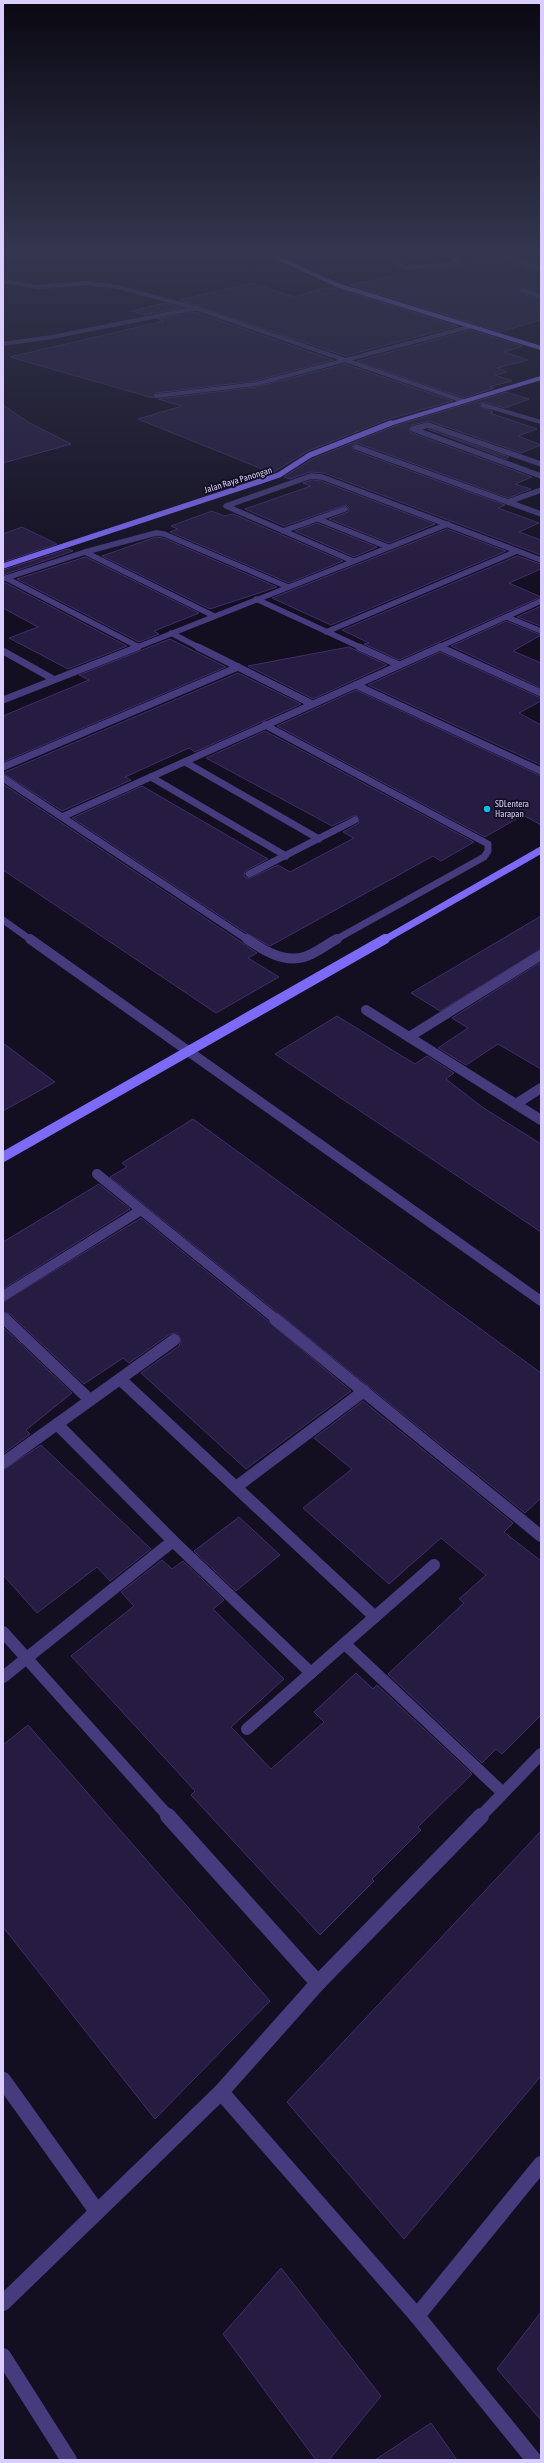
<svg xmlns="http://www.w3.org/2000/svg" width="544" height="2463" viewBox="0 0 544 2463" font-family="'Asap Condensed',sans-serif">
<rect width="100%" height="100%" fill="#130e20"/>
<g fill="#261b40" stroke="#412e6b">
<polygon points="485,257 541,271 541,292 524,287 520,290 522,293 541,299 541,320 500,332 350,285 423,270 459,267 462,266 462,262"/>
<polygon points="252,283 294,297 323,288 336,288 458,326 345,356 179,300"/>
<polygon points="165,303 181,308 144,315 132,311"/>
<polygon points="195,312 333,360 255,381 156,393 153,398 10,357 164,321 158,319"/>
<polygon points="471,330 523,346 504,352 528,360 497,368 507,372 495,375 512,381 489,387 494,388 464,398 357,361"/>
<polygon points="345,364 453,401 389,419 308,451 272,473 138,419 182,406 158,399 256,387"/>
<polygon points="506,392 529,399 505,408 484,402 480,403 480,406 493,412 490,413 537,429 518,436 541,445 521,453 429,421 412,425 409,430 412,433 532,477 515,484 531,489 508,498 357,443 353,444 352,448 355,451 505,505 498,508 539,523 519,532 541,540 541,555 324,473 310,472 290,479 284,477 312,459 394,426"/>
<polygon points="3,405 28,422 71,444 3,463"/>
<polygon points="428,429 509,457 506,459"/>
<polygon points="312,480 321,481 435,524 389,543 329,519 348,512 349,508 346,505 284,526 245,509 311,486 303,483"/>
<polygon points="212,511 224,516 233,514 343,561 289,583 170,532 178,529 171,526"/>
<polygon points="317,523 377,547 354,557 295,531"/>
<polygon points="22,527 57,544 3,562 3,534"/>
<polygon points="447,529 506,551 331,625 272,598"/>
<polygon points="156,537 163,538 277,587 210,609 102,556"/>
<polygon points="68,549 73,551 3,575 3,570"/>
<polygon points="517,556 541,564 541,569 509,583 541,597 399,660 364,644 369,643 342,630"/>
<polygon points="85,557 86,557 199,613 154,631 159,634 139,642 17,579"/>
<polygon points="3,583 6,583 127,646 68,669 9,638 38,627 3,608"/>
<polygon points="541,606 541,626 517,617"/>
<polygon points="506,621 541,635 513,651 541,663 541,688 451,646"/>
<polygon points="170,639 226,667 3,762 3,716 89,680 79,675"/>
<polygon points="349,647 387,665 313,699 248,666"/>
<polygon points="440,652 541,698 541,701 519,713 541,725 541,765 368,685"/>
<polygon points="238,673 301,704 195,752 189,748 125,777 131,780 62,811 3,773"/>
<polygon points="356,690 541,776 541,825 523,815 485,837 277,726"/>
<polygon points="265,731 474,842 441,861 433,856 270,946 246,933 72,818 142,786 268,859 245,871 244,876 248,879 278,865 290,872 354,838 343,832 359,823 357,816 353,816 332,826 206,758"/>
<polygon points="3,784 241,942 257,953 248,958 279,977 216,1013 3,870"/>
<polygon points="541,916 541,949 440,1011 411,993"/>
<polygon points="541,962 541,1069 498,1044 466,1065 438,1048 468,1028 452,1018"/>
<polygon points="337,1016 415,1064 427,1056 454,1073 446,1079 482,1107 541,1144 541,1232 275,1054"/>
<polygon points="3,1043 55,1082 3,1111"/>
<polygon points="193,1119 541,1373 541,1498 525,1513 110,1177 127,1167 122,1163"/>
<polygon points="99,1184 130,1209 3,1289 3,1242"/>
<polygon points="141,1218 268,1321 351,1391 246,1469 141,1373 179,1346 181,1340 177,1333 170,1334 129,1363 123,1358 84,1384 10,1314 3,1312 3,1302"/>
<polygon points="3,1327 72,1393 26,1430 30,1434 3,1454"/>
<polygon points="363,1401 513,1523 504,1532 541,1561 541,1715 502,1754 496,1749 482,1763 388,1674 464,1603 459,1599 486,1575 441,1538 389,1584 303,1508 352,1469 314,1438"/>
<polygon points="41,1445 151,1549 110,1581 97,1567 37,1613 3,1575 3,1470"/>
<polygon points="239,1517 280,1555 236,1591 194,1551"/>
<polygon points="162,1560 172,1569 183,1561 224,1600 213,1609 284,1679 231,1727 271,1769 324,1722 314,1712 356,1673 373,1689 377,1685 472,1774 418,1827 421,1830 372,1879 374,1881 320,1935 191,1795 195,1791 71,1656 134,1606 121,1592"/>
<polygon points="28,1725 270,2001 155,2119 3,1927 3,1745"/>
<polygon points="541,1831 541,2076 404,2239 287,2102"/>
<polygon points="281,2268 381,2396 329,2460 316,2460 223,2334"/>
<polygon points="541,2312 541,2420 497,2369"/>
<polygon points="431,2423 457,2460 375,2460"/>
</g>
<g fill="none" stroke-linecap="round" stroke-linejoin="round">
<g stroke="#453b7d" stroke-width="4">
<polyline points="383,251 405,268 459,264 445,251"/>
<polyline points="494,251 505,257 541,268"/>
<polyline points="3,281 38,287 85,283 118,287 195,308 463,401"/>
<polyline points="523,290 541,296"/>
<polyline points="3,344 52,337 193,309"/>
<polyline points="156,396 256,384 469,327"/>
<polyline points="483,405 541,422"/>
</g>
<g stroke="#453b7d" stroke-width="5.5">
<polyline points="356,447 541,514"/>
<polyline points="541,464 428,425 413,429 541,476"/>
<polyline points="508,502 541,490"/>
<polyline points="318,519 388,547"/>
<polyline points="283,531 345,509"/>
<polyline points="85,552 214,616"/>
<polyline points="353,561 226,506 311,476 322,477 541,560"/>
<polyline points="6,578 137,646"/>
<polyline points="3,579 85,552 156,533 164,534 288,587"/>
<polyline points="256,599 362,648"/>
<polyline points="507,617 541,631"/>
<polyline points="326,632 517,551"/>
<polyline points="171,633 200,648"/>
<polyline points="440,647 442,648"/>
<polyline points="135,648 448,524"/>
<polyline points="437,648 541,601"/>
</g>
<g stroke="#453b7d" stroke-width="7">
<polyline points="198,647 312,704"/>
<polyline points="359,647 399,665"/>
<polyline points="440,647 541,693"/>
<polyline points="3,651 53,679"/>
<polyline points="356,685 541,771"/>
<polyline points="3,700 138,647"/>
<polyline points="265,725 488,844 488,851 484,857 335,940"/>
<polyline points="185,762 319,839"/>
<polyline points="3,767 238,667"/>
<polyline points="151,777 286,856"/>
<polyline points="3,778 248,940"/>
<polyline points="64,816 440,647"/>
<polyline points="249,874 355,820"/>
<polyline points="3,920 31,940"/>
</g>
<g stroke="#453b7d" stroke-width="10">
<polyline points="30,939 541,1301"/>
<path d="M 247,939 C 263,950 283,963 304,957 C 315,954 327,944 337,939"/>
<polyline points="366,1010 541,1120"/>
<polyline points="409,1037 541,955"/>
<polyline points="516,1104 541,1088"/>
<polyline points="97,1174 277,1320"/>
<polyline points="3,1296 141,1210"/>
<polyline points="3,1318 6,1320"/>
</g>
<g stroke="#453b7d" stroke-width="12">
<polyline points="5,1319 90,1400"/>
<polyline points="275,1319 541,1536"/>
<polyline points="120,1379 375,1617"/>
<polyline points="57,1424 173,1541 311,1673"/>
<polyline points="3,1463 174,1340"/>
<polyline points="236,1487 364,1391"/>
<polyline points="3,1632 169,1817"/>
<polyline points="345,1644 503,1793"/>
<polyline points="3,1677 173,1541"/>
<polyline points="247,1729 434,1565"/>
<polyline points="480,1817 541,1754"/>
</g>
<g stroke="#453b7d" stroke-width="16">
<polyline points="168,1816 318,1983"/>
<polyline points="3,2080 96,2210"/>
<polyline points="221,2092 417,2316 534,2460"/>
<polyline points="3,2303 221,2092 318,1983 481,1816"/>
<polyline points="417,2316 541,2164"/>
<polyline points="3,2356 69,2460"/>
</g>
<g stroke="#7e6af9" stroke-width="4">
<polyline points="263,251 337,285 541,348"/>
<polyline points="389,424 541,378"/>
</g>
<polyline stroke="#7e6af9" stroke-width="5.5" points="3,566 279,475 310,455 391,423"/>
<polyline stroke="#7e6af9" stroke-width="7" points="384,940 541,850"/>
<polyline stroke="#7e6af9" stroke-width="10" points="3,1157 385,939"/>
</g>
<linearGradient id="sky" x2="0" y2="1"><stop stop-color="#0a0812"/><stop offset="0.42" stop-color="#33364e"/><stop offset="1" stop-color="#33364e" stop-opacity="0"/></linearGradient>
<rect width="544" height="596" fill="url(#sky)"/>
<circle fill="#0abded" stroke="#130e20" stroke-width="1.5" cx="487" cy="809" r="4"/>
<g text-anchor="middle" stroke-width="3.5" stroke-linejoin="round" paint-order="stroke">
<g font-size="9" fill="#d9cefd" stroke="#130e20">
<text transform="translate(238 480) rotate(-17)" y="3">Jalan Raya Panongan</text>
</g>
<g font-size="9" fill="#d9cefd" stroke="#130e20" text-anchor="start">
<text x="495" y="807">SDLentera<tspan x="495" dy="10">Harapan</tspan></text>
</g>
</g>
<rect width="544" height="2463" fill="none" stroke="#d9cefd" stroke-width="8"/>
</svg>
